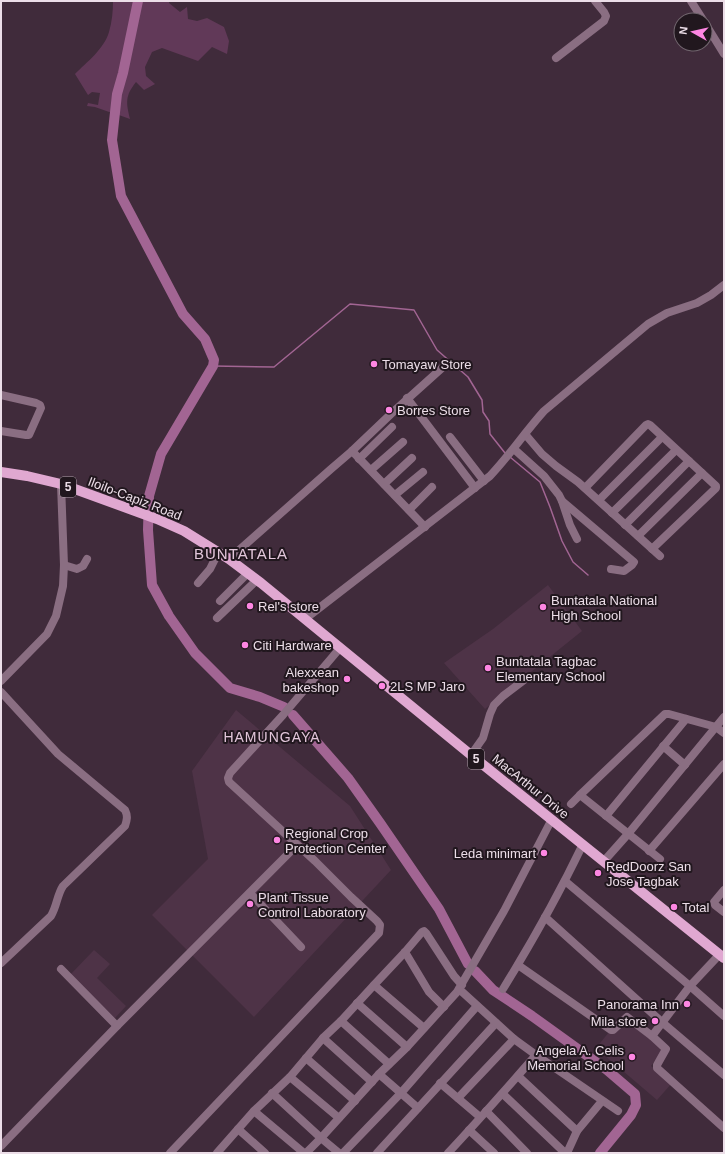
<svg xmlns="http://www.w3.org/2000/svg" width="725" height="1154" viewBox="0 0 725 1154" font-family="Helvetica,sans-serif">
<rect width="100%" height="100%" fill="#402b3b"/>
<g fill="#4e3347">
<polygon points="548,585 582,631 485,709 444,663 493,629"/>
<polygon points="236,710 350,806 391,870 254,1017 152,915 208,859 192,771"/>
<polygon points="94,950 110,964 97,978 126,1006 115,1018 70,975"/>
<polygon points="623,1015 664,1048 651,1066 672,1083 657,1100 596,1048"/>
</g>
<g fill="#613958">
<path d="M 113,1 L 135,1 L 135,4 L 118,80 L 112,113 L 95,107 L 87,106 L 88,103 L 98,105 L 100,93 L 92,92 L 88,95 L 75,74 C 87,62 104,49 109,32 C 112,22 113,11 113,1 Z"/>
<path d="M 140,1 L 169,1 L 169,3 L 180,12 L 187,7 L 188,19 L 197,21 L 207,18 L 224,27 L 229,41 L 227,54 L 212,47 L 198,61 L 162,48 L 152,52 L 145,67 L 146,76 L 155,84 L 144,90 L 136,82 C 125,96 126,102 130,119 L 116,114 L 117,102 Z"/>
</g>
<g fill="none" stroke-linecap="round" stroke-linejoin="round">
<g stroke="#a26593" stroke-width="1.5">
<polyline points="213,366 274,367 350,304 414,310 437,350 468,377 482,400 483,412 489,421 490,434 505,453"/>
<polyline points="510,457 540,482 550,507 562,541 573,562 588,575"/>
</g>
<g stroke="#a26593" stroke-width="10">
<polyline points="138,1 123,73 117,94 112,140 121,196 183,314 205,339 214,360 213,366 161,454 149,496 148,530 152,585 169,616 195,653 230,688 260,697 284,707"/>
<polyline points="293,715 348,778 380,823 439,909 468,964"/>
<polyline points="475,971 493,990 532,1016 607,1070 635,1094 636,1105 631,1115 600,1153"/>
</g>
<g stroke="#8a6e82" stroke-width="8">
<polyline points="691,1 703,20"/>
<polyline points="705,23 724,54"/>
<polyline points="556,58 604,21 606,16 604,12 595,1"/>
<polyline points="1,395 36,403 40,405 41,408 29,435 26,435 1,431"/>
<polyline points="407,398 475,488"/>
<polyline points="525,434 542,454 556,466 578,482 660,556"/>
<polyline points="450,437 484,481"/>
<polyline points="514,449 544,476 559,495 562,501 570,525 577,539"/>
<polyline points="352,451 425,527"/>
<polyline points="359,459 392,427"/>
<polyline points="371,470 403,442"/>
<polyline points="384,484 412,458"/>
<polyline points="585,488 646,425 648,424 650,425 716,486 716,488 652,549"/>
<polyline points="395,495 423,472"/>
<polyline points="599,500 662,437"/>
<polyline points="562,501 634,562 632,565 624,571 611,569"/>
<polyline points="409,510 432,487"/>
<polyline points="612,513 676,450"/>
<polyline points="625,525 689,461"/>
<polyline points="638,536 702,473"/>
<polyline points="229,559 331,469 352,451 393,412 442,368"/>
<polyline points="64,565 77,569 83,566 87,559"/>
<polyline points="198,583 210,569 218,553"/>
<polyline points="220,601 248,573"/>
<polyline points="217,618 257,580"/>
<path d="M 305,619 L 490,476 C 510,455 525,432 544,411 L 648,324 L 667,313 L 697,303 L 711,295 L 724,285"/>
<polyline points="1,681 47,634 56,616 63,586 64,565 61,484"/>
<path d="M 1,692 L 58,754 L 125,810 C 128,816 127,820 125,826 L 63,886 C 57,895 57,906 51,916 L 1,963"/>
<polyline points="663,746 685,765"/>
<polyline points="471,755 483,738 490,714 494,705 503,696 524,680"/>
<polyline points="580,795 660,859"/>
<polyline points="571,804 580,795 665,714 669,714 716,727 724,733"/>
<polyline points="606,816 686,719"/>
<polyline points="649,851 724,764"/>
<polyline points="604,861 628,834 724,717"/>
<polyline points="565,881 690,986 724,1016"/>
<polyline points="724,890 714,902 715,905 724,912"/>
<polyline points="250,893 301,947"/>
<polyline points="545,917 663,1023 724,1075"/>
<polyline points="405,952 429,992 444,1007"/>
<polyline points="518,965 611,1030 613,1030 627,1017 652,1036 666,1049 657,1065 657,1068 724,1128"/>
<polyline points="61,969 117,1026"/>
<polyline points="374,985 424,1028"/>
<path d="M 503,989 C 532,942 559,894 583,844"/>
<polyline points="357,1003 407,1047"/>
<polyline points="341,1021 389,1064"/>
<polyline points="652,1036 690,986 720,954"/>
<polyline points="323,1038 372,1082"/>
<polyline points="536,1055 618,1111"/>
<polyline points="306,1058 355,1101"/>
<polyline points="379,1074 418,1108"/>
<polyline points="518,1076 577,1131"/>
<polyline points="290,1077 339,1118"/>
<polyline points="440,1083 480,1117"/>
<polyline points="272,1093 321,1138 339,1153"/>
<polyline points="503,1094 565,1153"/>
<polyline points="458,1098 514,1039"/>
<polyline points="254,1111 304,1153"/>
<polyline points="486,1111 527,1153"/>
<polyline points="238,1129 265,1153"/>
<polyline points="469,1130 494,1153"/>
<polyline points="1,1146 117,1026 297,845"/>
<polyline points="170,1153 379,933 380,925 377,921 351,897 315,861 229,782 228,778 230,773 283,715 340,648"/>
<polyline points="217,1153 254,1111 290,1077 323,1038 341,1021 374,985 405,952 422,932 424,931 426,933 454,976 462,985"/>
<polyline points="306,1153 321,1138 379,1074 407,1047 457,992 504,911 552,819"/>
<polyline points="343,1153 401,1093 477,1006"/>
<polyline points="377,1153 496,1023"/>
<path d="M 448,1153 C 478,1121 507,1088 536,1055 L 514,1039 L 459,989"/>
<polyline points="567,1153 577,1131 602,1101"/>
</g>
<polyline stroke="#e0a8d1" stroke-width="10" points="1,472 27,476 61,484 157,519 184,531 229,559 261,583 471,755 724,958"/>
</g>
<g fill="#fd86e2" stroke="#21171e" stroke-width="1.5">
<circle cx="374" cy="364" r="4"/>
<circle cx="389" cy="410" r="4"/>
<circle cx="250" cy="606" r="4"/>
<circle cx="543" cy="607" r="4"/>
<circle cx="245" cy="645" r="4"/>
<circle cx="488" cy="668" r="4"/>
<circle cx="347" cy="679" r="4"/>
<circle cx="382" cy="686" r="4"/>
<circle cx="277" cy="840" r="4"/>
<circle cx="544" cy="853" r="4"/>
<circle cx="598" cy="873" r="4"/>
<circle cx="250" cy="904" r="4"/>
<circle cx="674" cy="907" r="4"/>
<circle cx="687" cy="1004" r="4"/>
<circle cx="655" cy="1021" r="4"/>
<circle cx="632" cy="1057" r="4"/>
</g>
<g text-anchor="middle" stroke-width="4" stroke-linejoin="round" paint-order="stroke">
<g fill="#21171e" stroke="#afa2ab" stroke-width="1">
<rect x="60" y="477" width="16" height="20" rx="3"/>
<rect x="468" y="749" width="16" height="20" rx="3"/>
</g>
<g font-size="12" font-weight="bold" fill="#ecdee8">
<text x="68" y="491">5</text>
<text x="476" y="763">5</text>
</g>
<g font-size="13" fill="#ecdee8" stroke="#21171e" text-anchor="start">
<text x="382" y="369">Tomayaw Store</text>
<text x="397" y="415">Borres Store</text>
<text x="551" y="605">Buntatala National<tspan x="551" dy="15">High School</tspan></text>
<text x="258" y="611">Rel's store</text>
<text x="253" y="650">Citi Hardware</text>
<text x="496" y="666">Buntatala Tagbac<tspan x="496" dy="15">Elementary School</tspan></text>
<text x="339" y="677" text-anchor="end">Alexxean<tspan x="339" dy="15">bakeshop</tspan></text>
<text x="390" y="691">2LS MP Jaro</text>
<text x="285" y="838">Regional Crop<tspan x="285" dy="15">Protection Center</tspan></text>
<text x="536" y="858" text-anchor="end">Leda minimart</text>
<text x="606" y="871">RedDoorz San<tspan x="606" dy="15">Jose Tagbak</tspan></text>
<text x="258" y="902">Plant Tissue<tspan x="258" dy="15">Control Laboratory</tspan></text>
<text x="682" y="912">Total</text>
<text x="679" y="1009" text-anchor="end">Panorama Inn</text>
<text x="647" y="1026" text-anchor="end">Mila store</text>
<text x="624" y="1055" text-anchor="end">Angela A. Celis<tspan x="624" dy="15">Memorial School</tspan></text>
</g>
<g font-size="13" fill="#ecdee8" stroke="#21171e">
<text transform="translate(135 498) rotate(21)" y="5">Iloilo-Capiz Road</text>
<text transform="translate(531 786) rotate(39)" y="5">MacArthur Drive</text>
</g>
<g font-size="14" letter-spacing="1" fill="#e2c6da" stroke="#21171e">
<text x="272" y="742">HAMUNGAYA</text>
</g>
<g font-size="15" letter-spacing="1" fill="#e2c6da" stroke="#21171e">
<text x="241" y="559">BUNTATALA</text>
</g>
</g>
<rect width="725" height="1154" fill="none" stroke="#ecdee8" stroke-width="4"/>
<g transform="translate(693 32) rotate(278)"><circle r="19" fill="#21171e" stroke="#72676f"/>
<path d="M0-3L7 15L0 10L-7 15Z" fill="#fd86e2"/>
<text y="-6" font-size="11" font-weight="bold" text-anchor="middle" fill="#ecdee8">N</text>
</g>
</svg>
